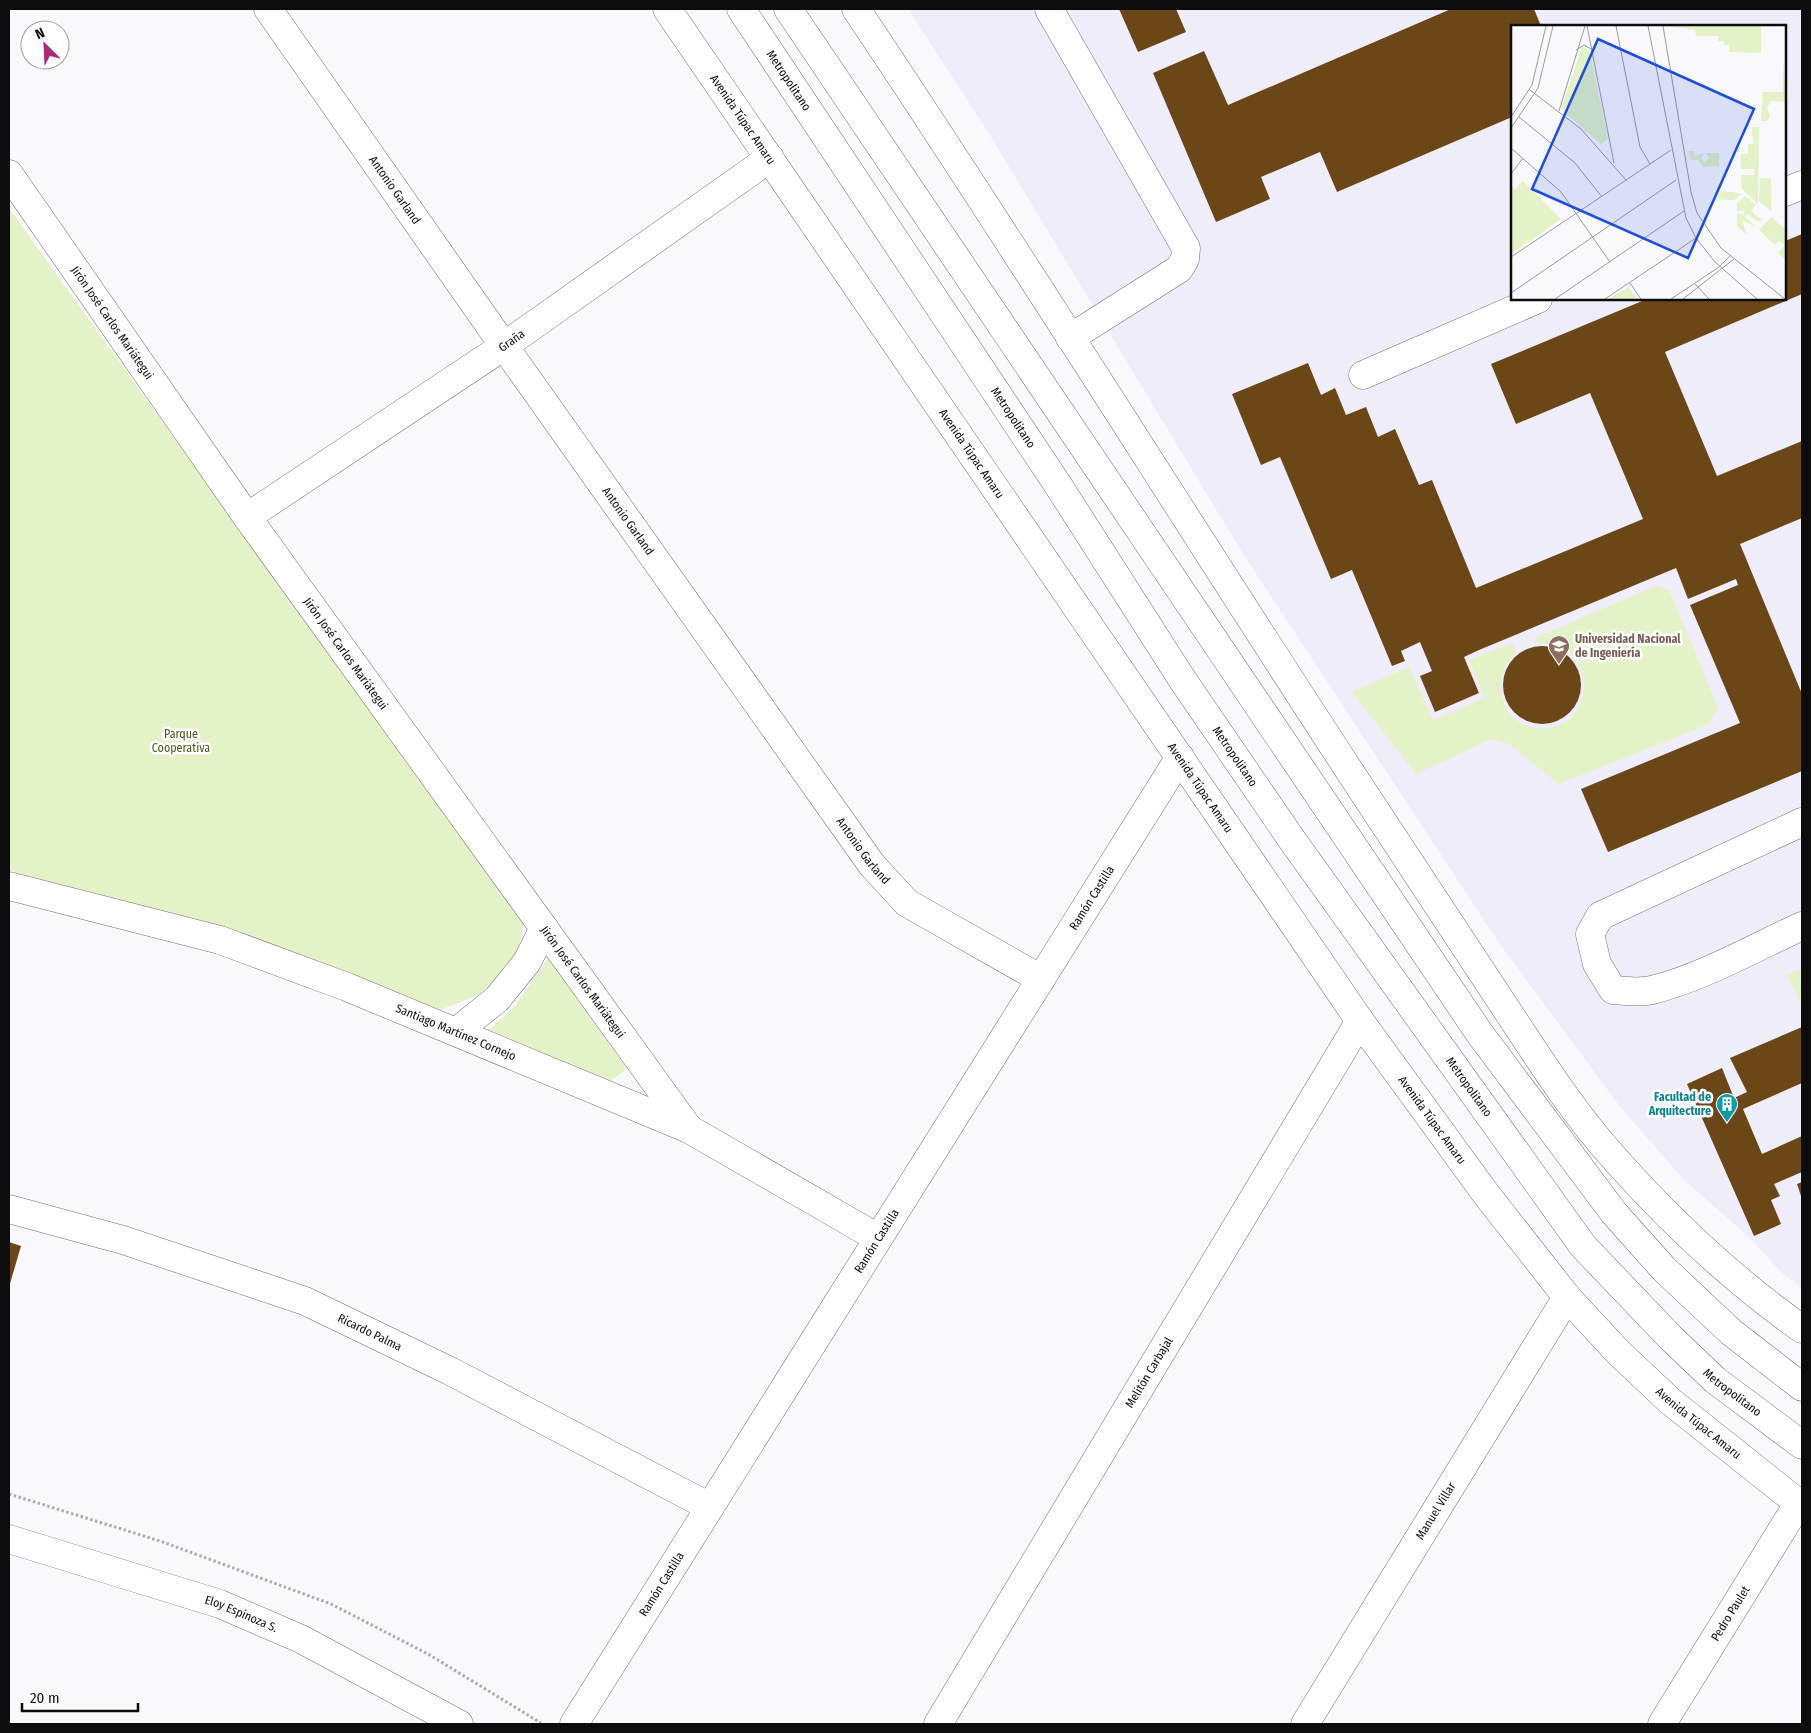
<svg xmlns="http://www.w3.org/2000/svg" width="1811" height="1733" viewBox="0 0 1811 1733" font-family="'Fira Sans Condensed',sans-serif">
<rect width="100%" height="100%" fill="#f9f8fd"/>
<path fill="#efedf9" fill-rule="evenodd" d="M 908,9 L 1802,9 L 1802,1288 L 1781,1272 L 1751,1239 L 1682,1178 L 1618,1104 L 1499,943 L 1240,549 L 988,132 ZM 1512,26 L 1785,26 L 1785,299 L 1512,299 Z"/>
<g fill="#e4f2c7">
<polygon points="9,208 524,925 516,958 479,995 440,1010 361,977 9,870"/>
<path d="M 1656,586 L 1669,590 L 1718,708 L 1707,725 L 1559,784 L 1509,744 L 1491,739 L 1416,774 L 1352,692 L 1409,667 L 1433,720 L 1485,698 L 1469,660 L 1512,643 L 1516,652 C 1480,689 1513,743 1559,725 C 1602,708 1586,636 1538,644 L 1535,638 Z"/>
<polygon points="548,958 627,1069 610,1081 489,1030 515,1006"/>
<polygon points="1802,968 1802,1006 1787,975"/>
</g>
<g fill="#6b4617">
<polygon points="1119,9 1176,9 1186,32 1138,52"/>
<polygon points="1451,9 1534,9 1541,26 1512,26 1512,117 1337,192 1320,152 1261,177 1270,199 1216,222 1153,73 1204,51 1228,105"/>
<polygon points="1802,234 1802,294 1665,352 1717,476 1802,441 1802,518 1740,544 1802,694 1802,771 1608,852 1581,789 1740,723 1690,605 1738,585 1736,579 1688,599 1676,568 1479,650 1464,657 1479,693 1435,712 1420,676 1432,671 1420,642 1401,651 1405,661 1392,666 1352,570 1331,579 1280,457 1261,465 1232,394 1308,363 1321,395 1335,388 1346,415 1366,407 1378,437 1395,429 1419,485 1432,480 1476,588 1643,519 1590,393 1516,424 1491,364 1647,299 1785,299 1785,241"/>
<circle cx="1542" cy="685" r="39"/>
<polygon points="1802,1027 1802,1083 1743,1109 1762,1154 1802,1136 1802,1172 1774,1184 1780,1196 1771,1200 1781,1224 1754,1236 1687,1084 1722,1068 1734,1098 1747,1092 1730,1058"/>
<polygon points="1802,1182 1802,1199 1797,1184"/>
<polygon points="9,1242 21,1246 9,1287"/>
</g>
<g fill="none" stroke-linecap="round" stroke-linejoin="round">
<g stroke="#727175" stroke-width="29">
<g id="minor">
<path id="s1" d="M 268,9 L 504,346 L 872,865 L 907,903 L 1041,979"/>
<path id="s2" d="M 741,9 L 1058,485 L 1182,679 L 1290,837 L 1583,1246 L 1670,1337 L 1715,1380 L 1802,1445"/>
<polyline points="788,9 1480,1034 1614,1213 1664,1269 1731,1332 1802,1387"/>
<polyline points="1049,9 1186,248 1185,259 1179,269 1070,338"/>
<path id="s3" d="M 9,174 L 247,517 L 689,1129"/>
<polyline points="1785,192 1802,185"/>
<polyline points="1363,375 1538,299"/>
<path id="s4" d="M 247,517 L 504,346 L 770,158"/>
<path d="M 1802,822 L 1600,916 L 1590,934 L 1597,964 L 1613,990 C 1626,991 1639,993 1652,990 C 1701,978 1756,947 1802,926"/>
<path id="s5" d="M 9,886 L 220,940 L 347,987 L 689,1129 L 878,1238"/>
<polyline points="456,1032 497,999 527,962 544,928"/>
<path id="s6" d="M 9,1209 L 123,1240 L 305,1301 L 450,1371 L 710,1507"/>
<path id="s7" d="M 9,1539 L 220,1604 L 301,1639 L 459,1724"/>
<path id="s8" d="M 574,1724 L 1180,757"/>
<path id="s9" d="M 938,1724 L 1360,1021"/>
<path id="s10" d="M 1305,1724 L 1567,1297"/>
<path id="s11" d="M 1662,1724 L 1798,1504"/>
</g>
</g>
<g stroke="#727175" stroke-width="29">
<g id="major">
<path id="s12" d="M 667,9 L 1360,1021 L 1486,1194 L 1567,1297 L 1617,1351 L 1670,1401 L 1802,1506"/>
<path d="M 856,9 C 1028,265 1190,528 1360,787 C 1405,855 1450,924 1495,992 C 1533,1049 1569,1108 1615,1159 C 1671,1222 1733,1280 1802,1329"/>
</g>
</g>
<polyline stroke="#acabaf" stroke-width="3" stroke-dasharray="2.5 2.5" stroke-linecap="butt" points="9,1494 160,1541 331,1604 428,1654 541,1723"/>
<use href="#minor" stroke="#fff" stroke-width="28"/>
<use href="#major" stroke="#fff" stroke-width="28"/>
</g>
<defs>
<g id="university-pin" transform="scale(1.125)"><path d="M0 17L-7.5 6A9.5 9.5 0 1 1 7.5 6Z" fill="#8d6e63" stroke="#fff"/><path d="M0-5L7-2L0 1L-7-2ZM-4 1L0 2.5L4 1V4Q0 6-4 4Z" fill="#fff"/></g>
<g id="building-pin" transform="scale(1.125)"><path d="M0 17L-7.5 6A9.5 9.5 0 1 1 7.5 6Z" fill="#0f9aa8" stroke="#fff"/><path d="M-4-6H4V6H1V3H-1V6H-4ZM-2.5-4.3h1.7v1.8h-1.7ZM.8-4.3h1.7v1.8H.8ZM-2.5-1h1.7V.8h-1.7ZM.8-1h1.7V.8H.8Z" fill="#fff"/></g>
</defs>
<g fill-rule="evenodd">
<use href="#university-pin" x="1559" y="646"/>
<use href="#building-pin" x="1727" y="1104"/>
</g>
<g text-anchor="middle" stroke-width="5" stroke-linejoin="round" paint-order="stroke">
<g font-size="12" fill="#0c0c0d" stroke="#fff">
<text dy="4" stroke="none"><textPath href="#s2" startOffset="86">Metropolitano</textPath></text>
<text dy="4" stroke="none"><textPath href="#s12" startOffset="134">Avenida Túpac Amaru</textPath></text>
<text dy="4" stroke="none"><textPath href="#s1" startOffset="221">Antonio Garland</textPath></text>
<text dy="4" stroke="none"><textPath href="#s3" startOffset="181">Jirón José Carlos Mariátegui</textPath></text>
<text dy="4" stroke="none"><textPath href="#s4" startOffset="318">Graña</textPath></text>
<text dy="4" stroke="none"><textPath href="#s2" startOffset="491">Metropolitano</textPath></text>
<text dy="4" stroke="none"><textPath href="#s12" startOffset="539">Avenida Túpac Amaru</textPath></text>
<text dy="4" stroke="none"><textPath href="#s1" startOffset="626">Antonio Garland</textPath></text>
<text dy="4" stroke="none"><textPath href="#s3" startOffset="586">Jirón José Carlos Mariátegui</textPath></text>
<text dy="4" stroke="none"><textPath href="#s2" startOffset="896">Metropolitano</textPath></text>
<text dy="4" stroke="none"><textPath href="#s12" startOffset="944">Avenida Túpac Amaru</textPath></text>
<text dy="4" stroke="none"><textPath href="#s1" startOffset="1031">Antonio Garland</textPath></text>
<text dy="4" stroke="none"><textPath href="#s8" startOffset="975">Ramón Castilla</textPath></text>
<text dy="4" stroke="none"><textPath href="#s3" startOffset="991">Jirón José Carlos Mariátegui</textPath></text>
<text dy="4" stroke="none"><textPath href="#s5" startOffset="471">Santiago Martínez Cornejo</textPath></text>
<text dy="4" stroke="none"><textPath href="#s2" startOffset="1301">Metropolitano</textPath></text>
<text dy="4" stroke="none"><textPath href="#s12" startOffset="1349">Avenida Túpac Amaru</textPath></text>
<text dy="4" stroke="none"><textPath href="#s8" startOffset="570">Ramón Castilla</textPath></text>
<text dy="4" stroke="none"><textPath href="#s6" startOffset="382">Ricardo Palma</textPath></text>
<text dy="4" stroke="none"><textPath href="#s9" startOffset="410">Melitón Carbajal</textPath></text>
<text dy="4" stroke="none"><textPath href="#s2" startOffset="1706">Metropolitano</textPath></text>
<text dy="4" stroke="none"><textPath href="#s12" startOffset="1754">Avenida Túpac Amaru</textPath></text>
<text dy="4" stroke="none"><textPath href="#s10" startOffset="250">Manuel Villar</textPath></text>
<text dy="4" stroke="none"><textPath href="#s8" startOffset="165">Ramón Castilla</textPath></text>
<text dy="4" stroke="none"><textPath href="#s7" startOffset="244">Eloy Espinoza S.</textPath></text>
<text dy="4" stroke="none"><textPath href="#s11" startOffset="130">Pedro Paulet</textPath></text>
</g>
<g font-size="12" font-weight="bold" fill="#785e54" stroke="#fff" text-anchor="start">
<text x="1575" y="643">Universidad Nacional<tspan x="1575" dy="14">de Ingeniería</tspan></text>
</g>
<g font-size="12" fill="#4b5a1d" stroke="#fff">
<text x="181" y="738">Parque<tspan x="181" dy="14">Cooperativa</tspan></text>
</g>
<g font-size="12" font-weight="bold" fill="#0d838f" stroke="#fff" text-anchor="end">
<text x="1711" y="1101">Facultad de<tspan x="1711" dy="14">Arquitecture</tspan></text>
</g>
</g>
<g transform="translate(1511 25)">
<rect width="275" height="275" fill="#f9f8fd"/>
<path d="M 156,1 L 250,1 L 250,28 L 218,27 L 218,20 L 213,20 L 213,16 L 207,16 L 207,11 L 185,11 L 184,5 ZM 71,22 L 78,25 L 97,114 L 90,119 L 50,84 ZM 272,35 L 275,77 L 260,76 L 256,83 L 259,91 L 256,96 L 250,96 L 252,67 L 272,67 ZM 240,102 L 248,102 L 247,179 L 231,164 L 230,150 L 243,150 L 243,144 L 230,144 L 230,129 L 237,129 L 237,119 L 243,119 ZM 177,126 L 183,126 L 183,131 L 193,128 L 190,134 L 194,137 L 198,133 L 195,128 L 208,128 L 208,141 L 192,142 L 187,135 L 180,135 ZM 249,153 L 260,154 L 260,186 L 248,176 ZM 12,156 L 50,194 L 0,229 L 0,161 L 4,165 ZM 204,167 L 223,167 L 231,169 L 223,175 L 213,175 L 205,173 ZM 234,171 L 245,180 L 241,185 L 244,190 L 251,194 L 248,197 L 236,189 L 234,192 L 245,202 L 231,195 L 236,210 L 226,201 L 226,189 L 233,189 L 233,185 L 226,186 L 226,178 ZM 260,192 L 275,205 L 275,235 L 267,228 L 274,220 L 268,216 L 264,220 L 248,205 ZM 117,262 L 127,274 L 98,274 Z" fill="#e4f2c7"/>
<path fill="none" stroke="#9a9a9d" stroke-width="1" d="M 76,1 L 103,138M 105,1 L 129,122 L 139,139M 137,1 L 175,193 L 185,213 L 204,237 L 246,274M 152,1 L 180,167 L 186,188 L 210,223 L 274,274M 65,25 L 73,20 L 80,24M 19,65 L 70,104 L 115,155M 48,86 L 74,1M 0,92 L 21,60 L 35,1M 8,92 L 64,138 L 91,172M 0,103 L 27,63 L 42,1M 0,123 L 50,167 L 99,237M 0,149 L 12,133M 0,232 L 160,125M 119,258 L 130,274M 184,259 L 198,274M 0,268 L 165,155M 44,274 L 173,186M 94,274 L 185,213M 160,274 L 208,242 L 219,231M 172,274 L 223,234"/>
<path fill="#1d4ed8" fill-opacity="0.15" stroke="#1d4ed8" stroke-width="2.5" d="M 87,14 L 243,84 L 177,233 L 21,164 Z"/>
<rect width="275" height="275" fill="none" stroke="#0c0c0d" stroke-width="2.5"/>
</g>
<rect width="1811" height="1733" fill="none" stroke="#0c0c0d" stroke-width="20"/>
<g transform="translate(45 45) rotate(336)"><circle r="24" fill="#ffffff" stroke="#9e9e9e"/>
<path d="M0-4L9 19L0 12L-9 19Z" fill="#ab2b79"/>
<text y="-8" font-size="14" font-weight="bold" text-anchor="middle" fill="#0c0c0d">N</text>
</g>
<path d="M22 1703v8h116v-8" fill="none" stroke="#0c0c0d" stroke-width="2.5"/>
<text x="30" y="1703" font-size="15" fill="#0c0c0d" stroke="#ffffff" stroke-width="4" paint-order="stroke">20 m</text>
</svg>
